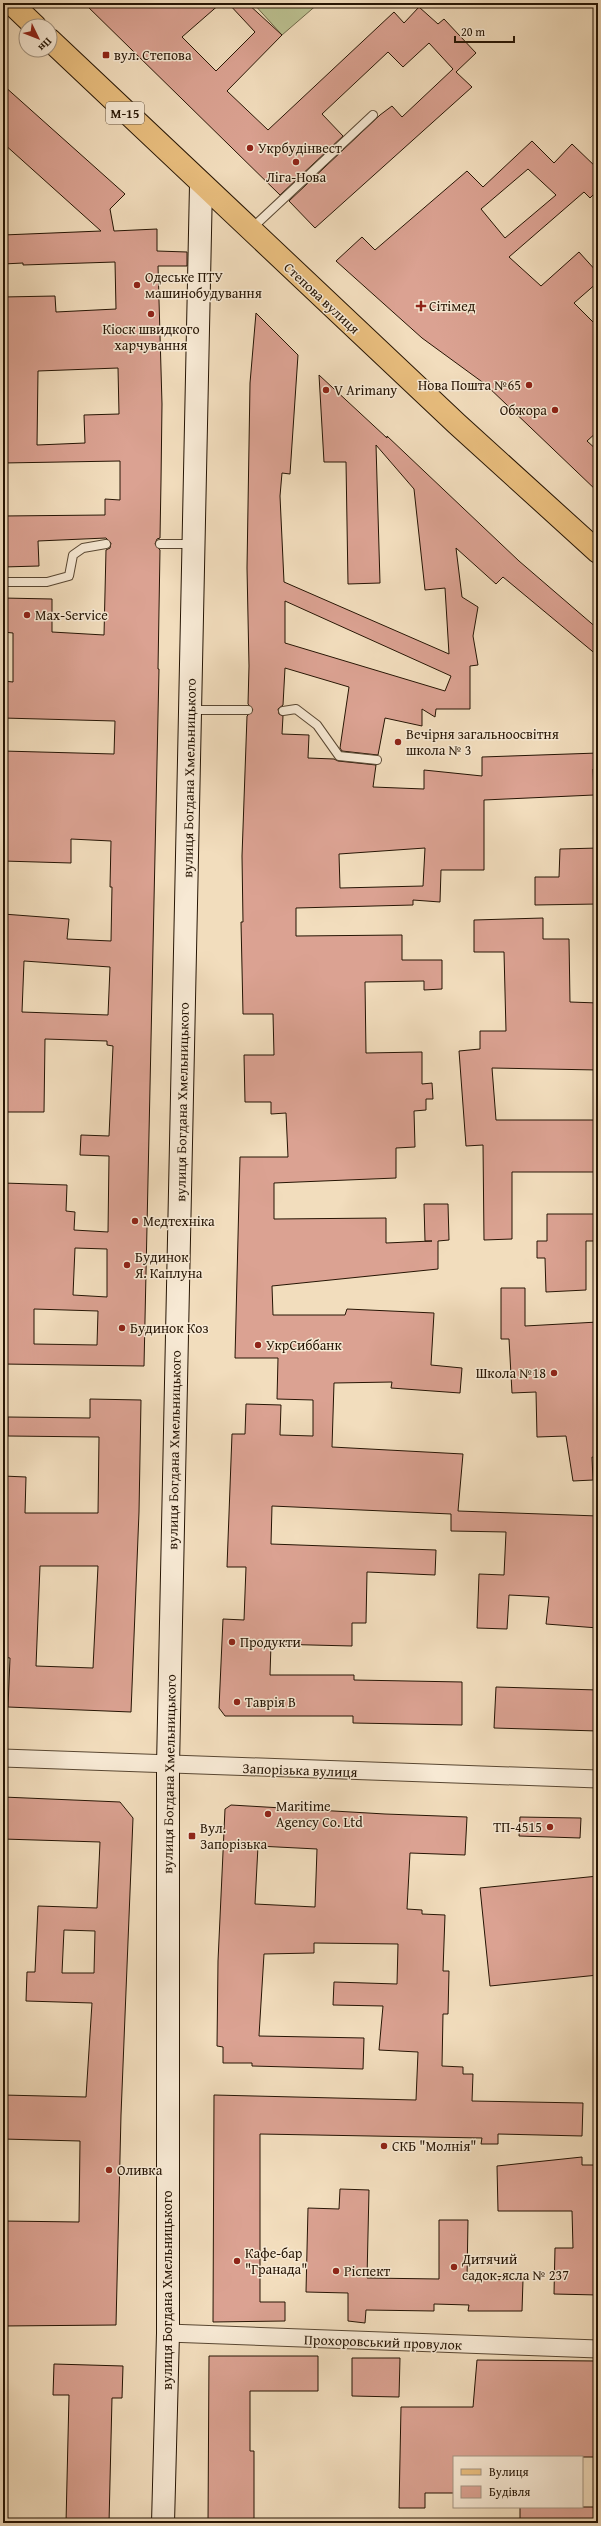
<svg xmlns="http://www.w3.org/2000/svg" width="601" height="2526" viewBox="0 0 601 2526" font-family="'Gentium Book Plus',serif">
<rect width="100%" height="100%" fill="#f2ddbd"/>
<filter id="stains"><feTurbulence type="fractalNoise" baseFrequency=".005" numOctaves="4"/><feColorMatrix values="0 0 0 0 .2 0 0 0 0 .09 0 0 0 0 .02 0 0 0 .5 -.17"/></filter>
<radialGradient id="worn" r=".72"><stop offset=".6" stop-color="#630" stop-opacity="0"/><stop offset="1" stop-color="#630" stop-opacity=".3"/></radialGradient>
<polygon fill="#bbc090" stroke="#706a4a" points="253,3 319,3 282,35"/>
<g fill="#dba292" stroke="#261504" fill-rule="evenodd">
<polygon points="84,3 221,3 182,37 216,71 255,32 228,3 247,3 282,35 227,91 268,130 394,12 404,23 419,7 438,24 444,19 476,53 456,72 472,87 315,228 289,201 380,115 392,106 402,117 453,69 429,43 403,67 388,52 322,114 343,136 280,195"/>
<path d="M 3,85 L 125,194 L 110,209 L 114,231 L 157,229 L 157,251 L 187,252 L 187,266 L 158,266 L 162,404 L 161,481 L 160,538 L 157,539 L 155,544 L 160,550 L 158,669 L 159,669 L 144,1366 L 3,1364 L 3,1183 L 67,1185 L 66,1211 L 75,1212 L 74,1230 L 108,1232 L 109,1156 L 80,1155 L 81,1135 L 109,1136 L 113,1046 L 107,1045 L 107,1041 L 45,1039 L 44,1112 L 3,1112 L 3,914 L 69,919 L 67,939 L 111,941 L 112,887 L 110,887 L 111,841 L 71,839 L 71,863 L 3,861 L 3,751 L 114,754 L 115,721 L 3,718 L 3,681 L 13,682 L 13,633 L 3,632 L 3,598 L 52,599 L 52,632 L 104,635 L 106,550 L 110,548 L 111,543 L 106,538 L 38,541 L 39,566 L 3,567 L 3,516 L 105,515 L 105,499 L 120,500 L 120,461 L 3,463 L 3,297 L 55,296 L 56,312 L 116,309 L 115,262 L 23,265 L 23,263 L 3,264 L 3,235 L 101,231 L 3,143 ZM 118,368 L 119,414 L 84,415 L 85,443 L 37,445 L 38,371 ZM 24,961 L 110,967 L 108,1015 L 22,1012 ZM 75,1248 L 107,1249 L 107,1297 L 73,1295 ZM 34,1309 L 98,1311 L 97,1345 L 34,1344 Z"/>
<path d="M 532,141 L 554,163 L 572,144 L 598,169 L 598,190 L 590,198 L 584,192 L 509,257 L 541,286 L 579,252 L 598,273 L 598,282 L 574,303 L 598,327 L 598,431 L 587,441 L 598,451 L 598,492 L 485,384 L 422,338 L 336,261 L 362,237 L 375,250 L 467,171 L 483,187 ZM 528,169 L 556,195 L 505,238 L 481,209 Z"/>
<path d="M 256,313 L 298,355 L 290,474 L 282,473 L 280,496 L 284,582 L 449,654 L 445,588 L 425,590 L 414,489 L 376,445 L 380,583 L 348,584 L 346,462 L 324,462 L 319,375 L 387,438 L 387,436 L 519,561 L 598,629 L 598,656 L 503,577 L 496,584 L 456,548 L 462,597 L 478,607 L 473,636 L 478,665 L 470,666 L 470,709 L 436,709 L 435,717 L 422,709 L 422,726 L 385,718 L 378,755 L 342,751 L 340,748 L 349,687 L 285,668 L 283,705 L 278,709 L 279,714 L 283,716 L 282,734 L 309,735 L 308,758 L 334,759 L 338,761 L 376,765 L 373,787 L 424,789 L 424,770 L 482,776 L 482,757 L 598,753 L 598,768 L 593,769 L 594,795 L 484,800 L 484,870 L 441,870 L 440,902 L 413,900 L 413,905 L 296,908 L 296,936 L 402,935 L 402,960 L 442,960 L 442,989 L 424,990 L 424,981 L 365,982 L 366,1053 L 422,1052 L 422,1084 L 432,1083 L 433,1099 L 426,1099 L 426,1110 L 414,1111 L 415,1147 L 396,1148 L 396,1178 L 274,1183 L 274,1219 L 386,1218 L 386,1243 L 432,1241 L 425,1241 L 424,1204 L 448,1204 L 449,1240 L 438,1241 L 438,1269 L 272,1286 L 273,1315 L 345,1315 L 347,1309 L 434,1313 L 431,1365 L 462,1368 L 460,1393 L 391,1388 L 392,1382 L 334,1383 L 332,1447 L 463,1454 L 458,1511 L 598,1516 L 598,1628 L 546,1624 L 549,1597 L 509,1595 L 507,1629 L 477,1628 L 479,1574 L 504,1575 L 506,1532 L 451,1531 L 451,1514 L 272,1506 L 271,1544 L 436,1550 L 435,1575 L 367,1572 L 366,1623 L 352,1623 L 352,1646 L 271,1644 L 270,1675 L 354,1675 L 354,1680 L 462,1682 L 462,1725 L 353,1723 L 353,1716 L 225,1716 L 219,1708 L 223,1619 L 244,1620 L 246,1567 L 227,1567 L 232,1434 L 245,1434 L 246,1404 L 281,1405 L 280,1435 L 313,1436 L 313,1400 L 277,1399 L 278,1358 L 235,1358 L 240,1157 L 288,1157 L 286,1113 L 271,1114 L 271,1102 L 245,1102 L 244,1055 L 274,1055 L 273,1014 L 243,1014 L 241,922 L 243,922 L 242,856 L 247,716 L 253,710 L 248,704 L 249,666 L 247,568 L 250,383 ZM 285,601 L 451,676 L 445,691 L 285,643 ZM 425,848 L 423,886 L 340,888 L 339,854 Z"/>
<polygon points="598,848 598,904 535,905 535,877 559,877 560,849"/>
<polygon points="543,918 543,939 569,939 570,1002 598,1003 598,1070 492,1068 496,1120 598,1120 598,1172 512,1172 512,1239 484,1240 483,1145 466,1146 459,1051 480,1049 480,1031 506,1031 504,952 474,952 474,920"/>
<polygon points="547,1214 598,1214 598,1241 586,1241 586,1290 546,1292 545,1258 537,1258 537,1241 547,1241"/>
<polygon points="501,1288 525,1288 525,1326 598,1322 598,1458 592,1457 593,1480 573,1481 566,1436 537,1437 536,1392 512,1393 509,1339 501,1339"/>
<path d="M 90,1399 L 141,1400 L 139,1512 L 131,1712 L 8,1707 L 10,1658 L 3,1657 L 3,1476 L 26,1477 L 25,1513 L 98,1513 L 99,1437 L 8,1436 L 8,1417 L 90,1418 ZM 40,1566 L 98,1566 L 93,1668 L 36,1666 Z"/>
<polygon points="496,1687 598,1690 598,1731 494,1728"/>
<path d="M 3,1797 L 120,1802 L 133,1818 L 121,2115 L 116,2325 L 3,2326 L 3,2221 L 79,2222 L 80,2141 L 3,2139 L 3,2095 L 86,2097 L 92,2003 L 26,2001 L 27,1972 L 35,1972 L 38,1906 L 97,1908 L 100,1842 L 3,1839 ZM 64,1930 L 95,1931 L 94,1973 L 62,1973 Z"/>
<path d="M 231,1805 L 385,1814 L 467,1817 L 465,1855 L 410,1853 L 407,1909 L 422,1910 L 422,1914 L 445,1915 L 443,1971 L 449,1971 L 448,2014 L 443,2014 L 442,2066 L 463,2067 L 463,2074 L 473,2074 L 472,2101 L 583,2103 L 582,2136 L 498,2134 L 498,2144 L 481,2144 L 482,2138 L 260,2134 L 260,2302 L 285,2302 L 285,2321 L 213,2322 L 214,2095 L 416,2100 L 418,2052 L 379,2050 L 383,2006 L 333,2005 L 334,1982 L 397,1984 L 398,1944 L 314,1943 L 314,1953 L 264,1954 L 259,2036 L 364,2038 L 363,2069 L 252,2066 L 252,2063 L 223,2063 L 223,2047 L 217,2046 L 218,1961 L 225,1809 ZM 258,1846 L 317,1849 L 315,1907 L 255,1904 Z"/>
<polygon points="520,1817 581,1818 580,1838 519,1836"/>
<polygon points="598,1876 598,1975 490,1986 480,1888"/>
<polygon points="582,2157 582,2165 598,2165 598,2295 554,2294 555,2248 573,2248 572,2211 498,2211 497,2166"/>
<polygon points="340,2189 369,2190 367,2278 439,2279 439,2220 468,2220 467,2279 523,2280 522,2311 468,2311 469,2305 434,2304 434,2311 366,2310 365,2323 348,2321 348,2293 306,2292 308,2208 339,2209"/>
<polygon points="209,2356 318,2356 318,2391 250,2391 250,2451 254,2451 254,2523 208,2523"/>
<polygon points="352,2358 400,2358 399,2397 352,2396"/>
<polygon points="477,2360 598,2361 598,2457 454,2457 454,2493 425,2493 425,2508 399,2508 401,2407 473,2407"/>
<polygon points="54,2364 123,2366 122,2398 112,2398 109,2523 66,2523 69,2395 53,2395"/>
<rect x="520" y="2507" width="78" height="16"/>
</g>
<g fill="none" stroke-linecap="round" stroke-linejoin="round">
<g stroke="#594732" stroke-width="10">
<g id="lane">
<polyline points="251,229 373,115"/>
<polyline points="160,544 193,544"/>
<polyline points="3,582 47,582 69,576 73,555 83,548 106,544"/>
<polyline points="191,710 248,710"/>
<polyline points="283,711 296,709 317,725 339,756 377,760"/>
</g>
</g>
<g stroke="#594732" stroke-width="19">
<g id="street">
<polyline points="3,1758 598,1779"/>
<polyline points="168,2333 598,2349"/>
</g>
</g>
<g stroke="#261504" stroke-width="24">
<polyline id="secondary" points="163,2523 168,2333 168,1766 201,185"/>
</g>
<g stroke="#261504" stroke-width="24">
<g id="primary">
<polyline points="11,3 35,26"/>
<polyline points="50,40 457,424 598,552"/>
</g>
</g>
<use href="#lane" stroke="#f7e9d4" stroke-width="8"/>
<use href="#street" stroke="#f7e9d4" stroke-width="17"/>
<use href="#secondary" stroke="#f7e9d4" stroke-width="22"/>
<use href="#primary" stroke="#e9be7e" stroke-width="22"/>
</g>
<g fill="#8f2418" stroke="#f7e9d4" stroke-width="1.5">
<rect x="102" y="51" width="8" height="8" rx="2"/>
<circle cx="250" cy="148" r="4"/>
<circle cx="296" cy="162" r="4"/>
<circle cx="137" cy="285" r="4"/>
<path d="M419 300h4v4h4v4h-4v4h-4v-4h-4v-4h4z"/>
<circle cx="151" cy="314" r="4"/>
<circle cx="529" cy="385" r="4"/>
<circle cx="326" cy="390" r="4"/>
<circle cx="555" cy="410" r="4"/>
<circle cx="27" cy="615" r="4"/>
<circle cx="398" cy="742" r="4"/>
<circle cx="135" cy="1221" r="4"/>
<circle cx="127" cy="1265" r="4"/>
<circle cx="122" cy="1328" r="4"/>
<circle cx="258" cy="1345" r="4"/>
<circle cx="554" cy="1373" r="4"/>
<circle cx="232" cy="1642" r="4"/>
<circle cx="237" cy="1702" r="4"/>
<circle cx="268" cy="1814" r="4"/>
<circle cx="550" cy="1827" r="4"/>
<rect x="188" y="1832" width="8" height="8" rx="2"/>
<circle cx="384" cy="2146" r="4"/>
<circle cx="109" cy="2170" r="4"/>
<circle cx="237" cy="2261" r="4"/>
<circle cx="454" cy="2267" r="4"/>
<circle cx="336" cy="2271" r="4"/>
</g>
<g text-anchor="middle" stroke-width="3" stroke-linejoin="round" paint-order="stroke">
<rect fill="#f7e9d4" stroke="#655542" stroke-width="1" x="106" y="102" width="38" height="22" rx="3"/>
<g font-size="13" font-weight="bold" fill="#261504">
<text x="125" y="118">М-15</text>
</g>
<g font-size="14" fill="#261504" stroke="#f7e9d4" text-anchor="start">
<text x="114" y="60">вул. Степова</text>
<text x="258" y="153">Укрбудінвест</text>
<text x="296" y="182" text-anchor="middle">Ліга-Нова</text>
<text x="145" y="282">Одеське ПТУ<tspan x="145" dy="16">машинобудування</tspan></text>
<text x="429" y="311">Сітімед</text>
<text x="151" y="334" text-anchor="middle">Кіоск швидкого<tspan x="151" dy="16">харчування</tspan></text>
<text x="521" y="390" text-anchor="end">Нова Пошта №65</text>
<text x="334" y="395">V Arimany</text>
<text x="547" y="415" text-anchor="end">Обжора</text>
<text x="35" y="620">Max-Service</text>
<text x="406" y="739">Вечірня загальноосвітня<tspan x="406" dy="16">школа № 3</tspan></text>
<text x="143" y="1226">Медтехніка</text>
<text x="135" y="1262">Будинок<tspan x="135" dy="16">Я. Каплуна</tspan></text>
<text x="130" y="1333">Будинок Коз</text>
<text x="266" y="1350">УкрСиббанк</text>
<text x="546" y="1378" text-anchor="end">Школа №18</text>
<text x="240" y="1647">Продукти</text>
<text x="245" y="1707">Таврія В</text>
<text x="276" y="1811">Maritime<tspan x="276" dy="16">Agency Co. Ltd</tspan></text>
<text x="542" y="1832" text-anchor="end">ТП-4515</text>
<text x="200" y="1833">Вул.<tspan x="200" dy="16">Запорізька</tspan></text>
<text x="392" y="2151">СКБ "Молнія"</text>
<text x="117" y="2175">Оливка</text>
<text x="245" y="2258">Кафе-бар<tspan x="245" dy="16">"Гранада"</tspan></text>
<text x="462" y="2264">Дитячий<tspan x="462" dy="16">садок-ясла № 237</tspan></text>
<text x="344" y="2276">Ріспект</text>
</g>
<g font-size="14" fill="#261504" stroke="#f7e9d4">
<text transform="translate(322 298) rotate(43)" y="5">Степова вулиця</text>
<text transform="translate(189 778) rotate(-89)" y="5">вулиця Богдана Хмельницького</text>
<text transform="translate(182 1102) rotate(-89)" y="5">вулиця Богдана Хмельницького</text>
<text transform="translate(174 1450) rotate(-89)" y="5">вулиця Богдана Хмельницького</text>
<text transform="translate(300 1770) rotate(2)" y="5">Запорізька вулиця</text>
<text transform="translate(169 1774) rotate(-89)" y="5">вулиця Богдана Хмельницького</text>
<text transform="translate(167 2290) rotate(-90)" y="5">вулиця Богдана Хмельницького</text>
<text transform="translate(383 2342) rotate(2)" y="5">Прохоровський провулок</text>
</g>
</g>
<rect width="601" height="2526" fill="none" stroke="#f2ddbd" stroke-width="16"/>
<rect x="4" y="4" width="593" height="2518" fill="none" stroke="#261504" stroke-width="2"/>
<rect x="8" y="8" width="585" height="2510" fill="none" stroke="#261504"/>
<rect x="453" y="2456" width="130" height="52" fill="#f7e9d4" stroke="#a39481"/>
<rect x="461" y="2469" width="20" height="6" fill="#e9be7e" stroke="#a39481"/>
<text x="489" y="2476" font-size="12" fill="#261504">Вулиця</text>
<rect x="461" y="2486" width="20" height="12" fill="#dba292" stroke="#a39481"/>
<text x="489" y="2496" font-size="12" fill="#261504">Будівля</text>
<g transform="translate(38 38) rotate(133)"><circle r="19" fill="#f7e9d4" stroke="#a39481"/>
<path d="M0-3L7 15L0 10L-7 15Z" fill="#8f2418"/>
<text y="-6" font-size="11" font-weight="bold" text-anchor="middle" fill="#261504">Пн</text>
</g>
<path d="M455 36v6h59v-6" fill="none" stroke="#261504" stroke-width="2"/>
<text x="461" y="36" font-size="12" fill="#261504" stroke="#f7e9d4" stroke-width="3" paint-order="stroke">20 m</text>
<rect width="100%" height="100%" filter="url(#stains)"/>
<rect width="100%" height="100%" fill="url(#worn)"/>
</svg>
